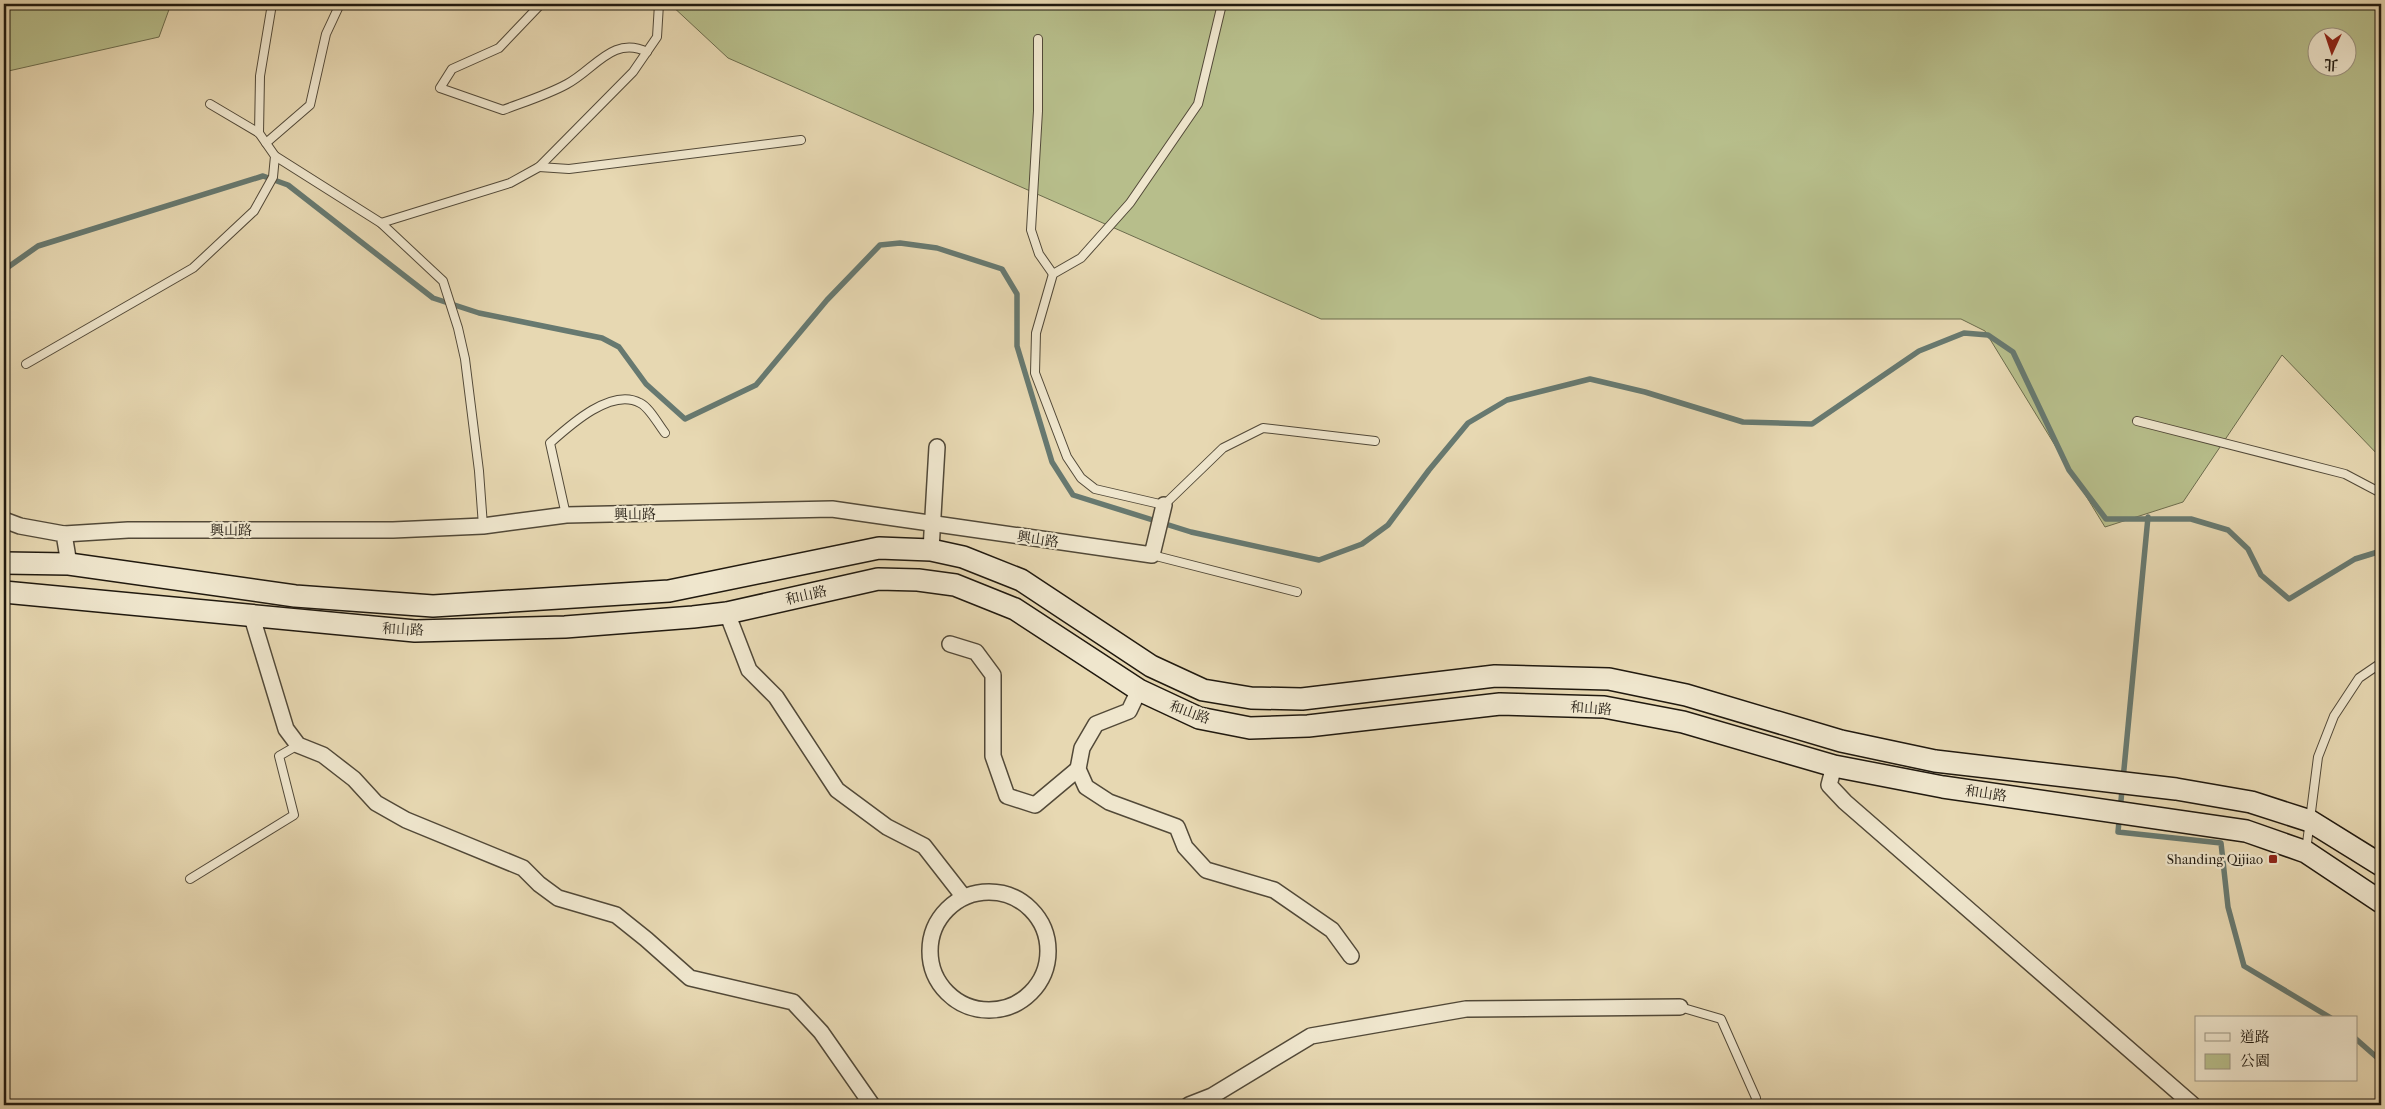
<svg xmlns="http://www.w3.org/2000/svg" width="2385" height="1109" viewBox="0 0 2385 1109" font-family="'IM FELL French Canon','Noto Serif TC',serif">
<rect width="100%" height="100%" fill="#e7d8b2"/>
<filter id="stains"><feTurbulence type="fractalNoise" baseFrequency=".004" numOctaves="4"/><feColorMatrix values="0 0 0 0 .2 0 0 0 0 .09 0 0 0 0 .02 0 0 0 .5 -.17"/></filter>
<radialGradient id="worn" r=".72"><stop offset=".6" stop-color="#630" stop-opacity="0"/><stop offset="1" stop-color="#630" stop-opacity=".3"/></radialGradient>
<g fill="#b7be8b" stroke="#6c6c4d" fill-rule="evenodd">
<polygon points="4,4 171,4 159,37 4,72"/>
<path d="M 670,4 L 2381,4 L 2381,458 L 2282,355 L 2183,502 L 2105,527 L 1985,331 L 1961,319 L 1321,319 L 728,58 ZM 2318,38 L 2348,38 L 2348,68 L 2318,68 Z"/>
</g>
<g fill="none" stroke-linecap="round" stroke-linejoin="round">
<g stroke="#677970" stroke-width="5.5">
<polyline points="4,270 38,246 263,176 288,185 433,298 479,313 602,338 619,347 646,384 685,419 756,385 827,300 880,245 900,243 937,248 1002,269 1017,294 1017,346 1052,462 1073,495 1191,532 1319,560 1362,544 1388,525 1429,470 1468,423 1507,400 1590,379 1645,392 1743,422 1812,424 1919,351 1964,333 1988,335 2013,352 2069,470 2106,519 2191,519 2228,530 2248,549 2261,575 2289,599 2355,559 2381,551"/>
<polyline points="2148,517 2118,832 2221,843 2228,907 2244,966 2331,1018"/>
<polyline points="2356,1039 2381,1061"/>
</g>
<g stroke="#524938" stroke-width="10">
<g id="service">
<path d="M 541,4 L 499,48 L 452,69 L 440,88 L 503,110 C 524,102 547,95 567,84 C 594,70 613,35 647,52"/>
<polyline points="1222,4 1198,104 1130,203 1081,258 1053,274 1036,333 1035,373 1067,457 1081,478 1095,489 1164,505 1223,448 1263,428 1375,441"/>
<polyline points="1038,39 1038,111 1031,230 1039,254 1053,274"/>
<polyline points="259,133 260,76 272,4"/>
<polyline points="266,143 310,105 326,34 340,4"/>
<polyline points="275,156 381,223 443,281 458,328 465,359 479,471 483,526"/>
<polyline points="539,167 569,169 801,140"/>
<polyline points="381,223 510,183 539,167 633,72 657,37 659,4"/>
<polyline points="26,364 193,268 254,211 273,177 275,156 259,133 210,104"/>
<polyline points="2137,421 2345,474 2381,493"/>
<path d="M 566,515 L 550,443 C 570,425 612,387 640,403 C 649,407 658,424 665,433"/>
<polyline points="1152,555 1297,592"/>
<polyline points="2306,851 2318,757 2334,716 2359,678 2381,663"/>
<polyline points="190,879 294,815 279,756 298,745"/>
<polyline points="1680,1007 1721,1019 1756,1098 1756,1105"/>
</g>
</g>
<g stroke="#524938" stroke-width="18">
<g id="minor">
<polyline points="4,520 20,526 64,534 69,564"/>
<polyline points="64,534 128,530 393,530 483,526 566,515 832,509 1152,555 1164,505"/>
<polyline points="931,550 937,447"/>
<polyline points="727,613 749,670 776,697 837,790 887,827 924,846 963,896"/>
<polyline points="251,614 286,729 298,745 323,755 354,779 376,803 406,820 523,868 539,884 558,898 616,915 646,939 690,978 793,1002 821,1032 872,1105"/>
<polyline points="950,644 976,652 993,675 993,756 1007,796 1035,805 1078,769"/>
<polyline points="1139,690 1129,711 1096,724 1082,748 1078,769 1086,787 1109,802 1177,827 1185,847 1206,870 1274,890 1332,930 1351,956"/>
<polyline points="1834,766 1829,785 1845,802 2193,1105"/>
<circle cx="989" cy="951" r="59"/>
<polyline points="1189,1105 1212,1096 1311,1036 1466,1009 1680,1007"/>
</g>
</g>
<g stroke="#20190f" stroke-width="24">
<g id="secondary">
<polyline points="4,563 69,564 295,596 433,606 669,591 879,548 931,550 963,557 1021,580 1151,666 1203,690 1251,698 1302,699 1495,676 1609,679 1686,695 1841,741 1935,761 2176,789 2251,802 2310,821 2381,865"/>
<polyline points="4,592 415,631 565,627 693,617 727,613 878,579 918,580 955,585 1015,609 1139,690 1199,718 1250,728 1308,726 1500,704 1604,707 1683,722 1834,766 1943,787 2246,831 2306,852 2381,902"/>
</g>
</g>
<use href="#service" stroke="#efe6cd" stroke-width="8"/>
<use href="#minor" stroke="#efe6cd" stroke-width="15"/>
<use href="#secondary" stroke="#efe6cd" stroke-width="21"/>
</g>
<rect fill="#8f2418" stroke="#efe6cd" stroke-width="2" x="2268" y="854" width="10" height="10" rx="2.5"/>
<g text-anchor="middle" stroke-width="4.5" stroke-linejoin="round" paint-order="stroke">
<g font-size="14" fill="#20190f" stroke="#efe6cd">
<text transform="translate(635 514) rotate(-1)" y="5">興山路</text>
<text x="231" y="535">興山路</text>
<text transform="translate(1038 539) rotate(8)" y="5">興山路</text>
<text transform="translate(806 595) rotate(-13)" y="5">和山路</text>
<text transform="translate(403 629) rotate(3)" y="5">和山路</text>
<text transform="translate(1591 708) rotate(4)" y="5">和山路</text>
<text transform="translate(1190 712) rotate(20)" y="5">和山路</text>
<text transform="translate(1986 793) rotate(8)" y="5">和山路</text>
</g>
<g font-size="14" fill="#20190f" stroke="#efe6cd" text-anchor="end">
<text x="2263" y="864">Shanding Qijiao</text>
</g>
</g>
<rect width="2385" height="1109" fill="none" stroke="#e7d8b2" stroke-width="20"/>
<rect x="5" y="5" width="2375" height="1099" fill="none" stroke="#20190f" stroke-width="2.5"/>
<rect x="10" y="10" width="2365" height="1089" fill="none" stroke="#20190f"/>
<rect x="2195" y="1016" width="162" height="65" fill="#efe6cd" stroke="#9c9481"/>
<rect x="2205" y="1033" width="25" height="8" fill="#efe6cd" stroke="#9c9481"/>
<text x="2240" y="1042" font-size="15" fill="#20190f">道路</text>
<rect x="2205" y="1054" width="25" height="15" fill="#b7be8b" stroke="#9c9481"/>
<text x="2240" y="1066" font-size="15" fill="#20190f">公園</text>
<g transform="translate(2332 52) rotate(183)"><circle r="24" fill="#efe6cd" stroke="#9c9481"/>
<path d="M0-4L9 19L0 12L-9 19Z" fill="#8f2418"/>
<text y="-8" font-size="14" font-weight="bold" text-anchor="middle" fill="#20190f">北</text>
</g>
<rect width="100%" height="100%" filter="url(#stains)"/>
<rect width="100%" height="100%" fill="url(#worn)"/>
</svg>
